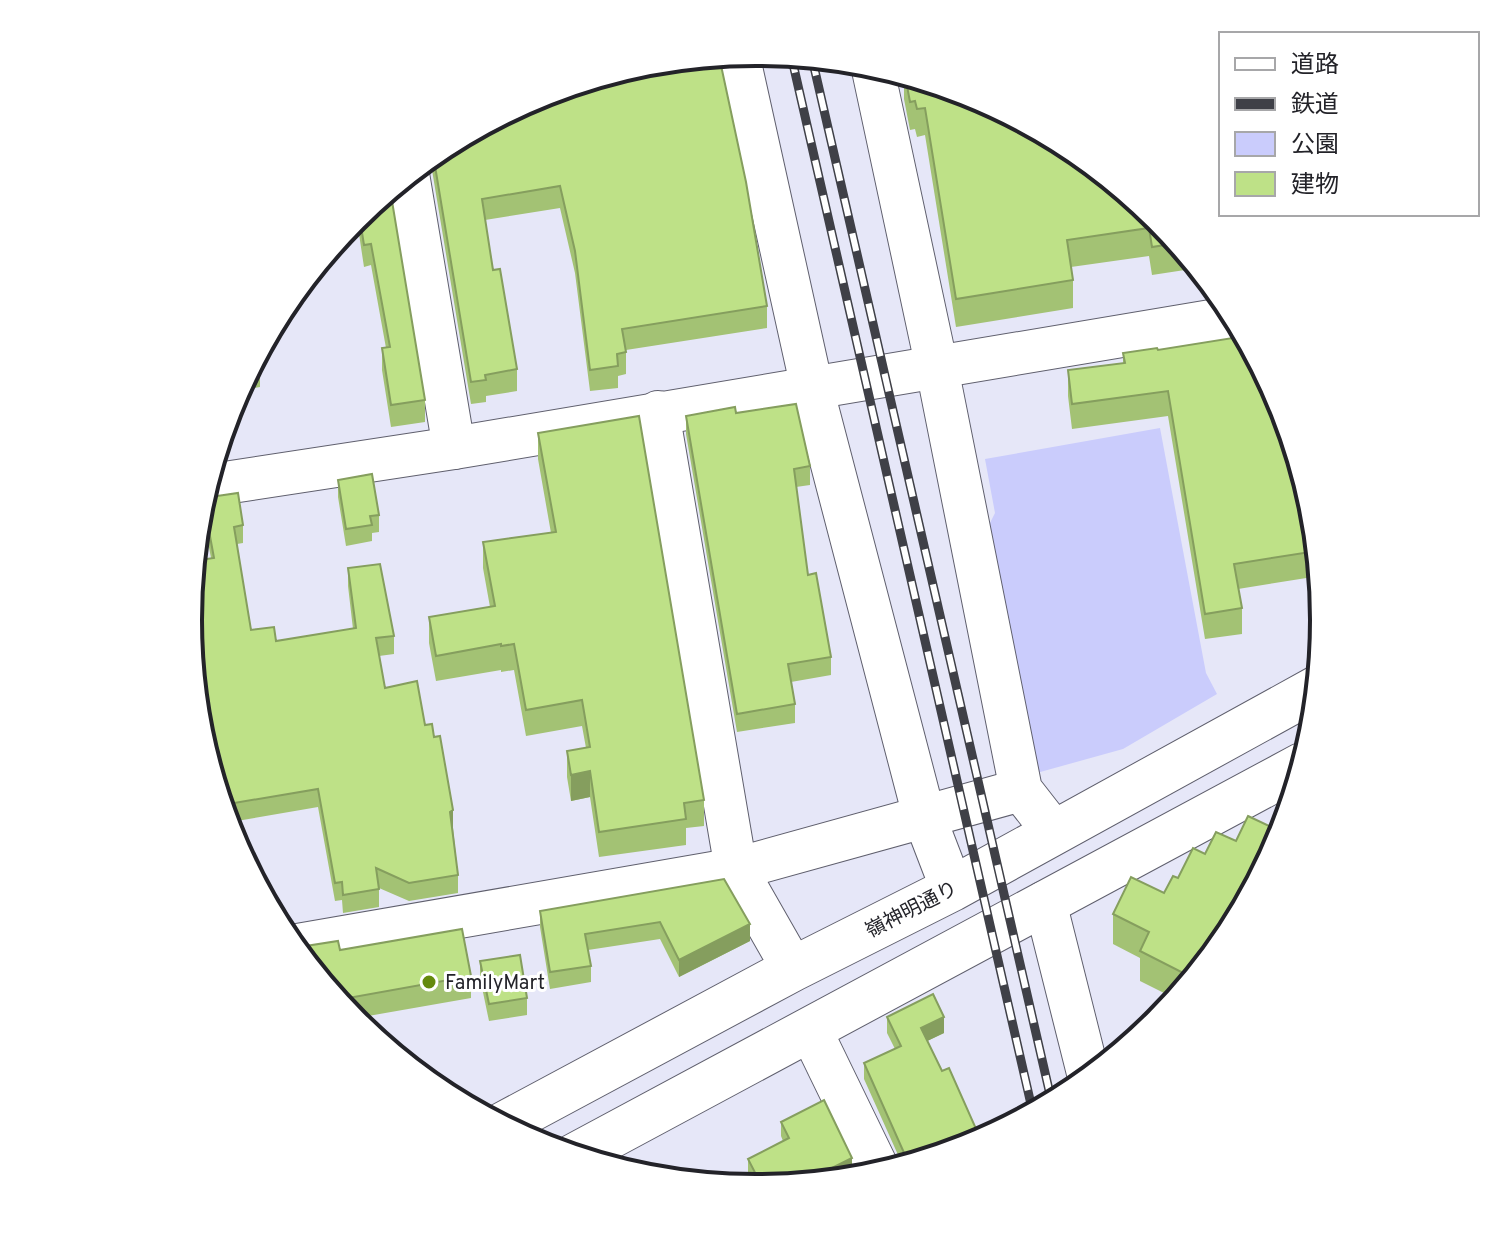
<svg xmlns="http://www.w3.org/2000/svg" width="1511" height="1240" viewBox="0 0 1511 1240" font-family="Overpass,'Noto Sans JP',sans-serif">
<rect width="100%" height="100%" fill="#e6e7f8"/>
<polygon fill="#caccfc" points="1160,428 1206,673 1217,694 1123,749 1033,774 981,541 995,513 985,459"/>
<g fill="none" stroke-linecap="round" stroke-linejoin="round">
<g stroke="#5f5f6d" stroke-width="44">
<g id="minor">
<polyline points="738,54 812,388 924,816 952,889"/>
<polyline points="872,65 937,368 1021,790 1053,831"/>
<polyline points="408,174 454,448"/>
<polyline points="658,412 736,869 793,969"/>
<polyline points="205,486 454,448 1235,317"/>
<polyline points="1045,902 1089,1077"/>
<polyline points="292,946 736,869 1021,790"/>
<polyline points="810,1029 880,1173"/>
</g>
</g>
<g stroke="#5f5f6d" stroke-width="46">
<g id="major">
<polyline points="502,1125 793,969 952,889 1317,688"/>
<polyline points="574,1156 1302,765"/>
</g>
</g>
<use href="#minor" stroke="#fff" stroke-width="42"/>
<use href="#major" stroke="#fff" stroke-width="44"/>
<g stroke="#3f4047" stroke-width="9">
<g id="rail">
<polyline points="791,55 1033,1113"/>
<polyline points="812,58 1052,1103"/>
</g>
</g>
<use href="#rail" stroke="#fff" stroke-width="6" stroke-dasharray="18" stroke-linecap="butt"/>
</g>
<g fill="#a3c274">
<polygon points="904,74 973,95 1157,219 1198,268 1152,275 1149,256 1071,267 1073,280 1073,308 956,327 925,135 917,137 915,129 910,130 904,99"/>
<polygon points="539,95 767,306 767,328 626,350 626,374 618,376 618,388 590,391 575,273 560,208 485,220 493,270 517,369 517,391 486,396 486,402 471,404 432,170 426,159 440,147"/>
<polygon points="390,189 425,400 425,422 391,427 382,370 382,348 386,348 371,265 364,267 359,234 338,237 354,218"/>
<polygon points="1158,350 1313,510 1319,576 1238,589 1242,608 1242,634 1205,639 1168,416 1072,429 1068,396 1068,370 1123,363 1123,353"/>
<polygon points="258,352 260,365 260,387 242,390 242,398 232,400"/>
<polygon points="736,413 810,466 810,485 796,487 808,575 831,657 831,675 791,682 795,704 795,723 737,732 686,434 686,416"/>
<polygon points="538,433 704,800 704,826 686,828 686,845 599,857 590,797 571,801 567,777 567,751 586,748 582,726 526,736 514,670 501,672 501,670 436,681 429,643 429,617 490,607 483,568 483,542 551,533 538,459"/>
<polygon points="338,480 379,515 379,532 372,533 372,541 346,546 338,497"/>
<polygon points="203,498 243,525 243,543 237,544 251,630 276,641 353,629 348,586 348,568 394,636 394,654 379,656 385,688 425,725 453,828 458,875 458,893 409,901 379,888 379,907 343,913 342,900 335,901 318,807 231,822 231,837 211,558 203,516"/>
<polygon points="1236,841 1228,936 1176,999 1140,981 1140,958 1113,944 1113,914 1164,893 1178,878 1205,854"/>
<polygon points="724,879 750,941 679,977 660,939 588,950 591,966 591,982 550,989 540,927 540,911"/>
<polygon points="340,950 471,976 471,998 351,1019"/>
<polygon points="480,961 527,998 527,1015 489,1021 480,978"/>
<polygon points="887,1017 944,1033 927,1041 972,1145 903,1166 864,1079 864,1063 895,1049 887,1033"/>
<polygon points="781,1122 852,1171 834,1180 756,1188 748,1172 748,1159 783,1141 781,1136"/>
</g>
<g fill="#859e5e">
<polygon points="590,771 590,797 571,801 571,775"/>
<polygon points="453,810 453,828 450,829 450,812"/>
<polygon points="750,924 750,941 679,977 679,960"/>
<polygon points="944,1017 944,1033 921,1044 921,1028"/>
<polygon points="852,1158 852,1171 834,1180 802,1183"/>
</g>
<g fill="#bee187" stroke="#859e5e" stroke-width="2">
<polygon points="719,56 746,182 767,306 622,329 626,352 617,354 618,366 590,370 575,251 560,186 482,199 493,270 500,269 517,369 485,375 486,380 471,382 433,154 440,147 539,95 645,63"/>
<polygon points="905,75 973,95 1071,148 1157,219 1177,243 1152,247 1149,228 1067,240 1073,280 956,299 925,108 917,109 915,101 910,102"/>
<polygon points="390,189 425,400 391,405 382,348 390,347 371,244 364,245 359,214"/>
<polygon points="1245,336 1280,403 1313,510 1317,551 1234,564 1242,608 1205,614 1168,391 1072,404 1068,370 1125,363 1123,353 1157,348 1158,350"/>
<polygon points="258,352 260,365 250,367"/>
<polygon points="796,404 810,466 794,469 808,575 816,573 831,657 788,664 795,704 737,714 686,416 735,407 736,413"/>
<polygon points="639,416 704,800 684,803 686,819 599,832 590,771 571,775 567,751 590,747 582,700 526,710 514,644 501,646 501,644 436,656 429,617 495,606 483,542 556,532 538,433"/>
<polygon points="372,474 379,515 370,516 372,525 346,529 338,480"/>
<polygon points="238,493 243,525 234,527 251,630 274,627 276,641 356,628 348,568 380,564 394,636 376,638 385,688 417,681 425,725 432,724 434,737 440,736 453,810 450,812 458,875 409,883 376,868 379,889 343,895 342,882 335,883 318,789 228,804 235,844 231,837 198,730 188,620 193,561 214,558 203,498"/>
<polygon points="1248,816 1282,832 1280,838 1228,936 1193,978 1140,951 1149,932 1113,914 1131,877 1164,893 1173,876 1178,878 1193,848 1205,854 1216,832 1236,841"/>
<polygon points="724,879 750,924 679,960 660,922 585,934 591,966 550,972 540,911"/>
<polygon points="462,929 471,976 348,998 351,1018 293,948 338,941 340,950"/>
<polygon points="520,955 527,998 489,1004 480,961"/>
<polygon points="933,994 944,1017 921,1028 942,1071 949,1068 981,1140 972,1145 909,1164 864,1063 901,1046 887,1017"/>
<polygon points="824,1100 852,1158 802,1183 760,1188 762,1186 748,1159 789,1138 781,1122"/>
</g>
<circle fill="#64890d" stroke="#fff" stroke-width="3" cx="429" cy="982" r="8"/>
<g text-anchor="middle" stroke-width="6" stroke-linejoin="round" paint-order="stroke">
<g font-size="20" fill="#232329" stroke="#fff">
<text transform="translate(911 909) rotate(-27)" y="7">嶺神明通り</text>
</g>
<g font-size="20" fill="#232329" stroke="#fff" text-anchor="start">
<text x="445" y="989">FamilyMart</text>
</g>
</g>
<path d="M0 0H1511V1240H0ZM202 620a554 554 0 1 1 1108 0a554 554 0 1 1-1108 0Z" fill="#fff" fill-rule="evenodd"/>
<path fill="none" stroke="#232329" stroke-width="4" d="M202 620a554 554 0 1 1 1108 0a554 554 0 1 1-1108 0Z"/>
<rect x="1219" y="32" width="260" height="184" fill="#ffffff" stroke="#a7a7a9" stroke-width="2"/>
<rect x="1235" y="58" width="40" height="12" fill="#ffffff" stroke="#a7a7a9" stroke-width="2"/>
<text x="1291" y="72" font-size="24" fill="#232329">道路</text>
<rect x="1235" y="98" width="40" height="12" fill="#3f4047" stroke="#a7a7a9" stroke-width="2"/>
<text x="1291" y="112" font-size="24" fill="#232329">鉄道</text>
<rect x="1235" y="132" width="40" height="24" fill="#caccfc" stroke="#a7a7a9" stroke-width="2"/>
<text x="1291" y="152" font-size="24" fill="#232329">公園</text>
<rect x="1235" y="172" width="40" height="24" fill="#bee187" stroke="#a7a7a9" stroke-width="2"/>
<text x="1291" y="192" font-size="24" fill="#232329">建物</text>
</svg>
